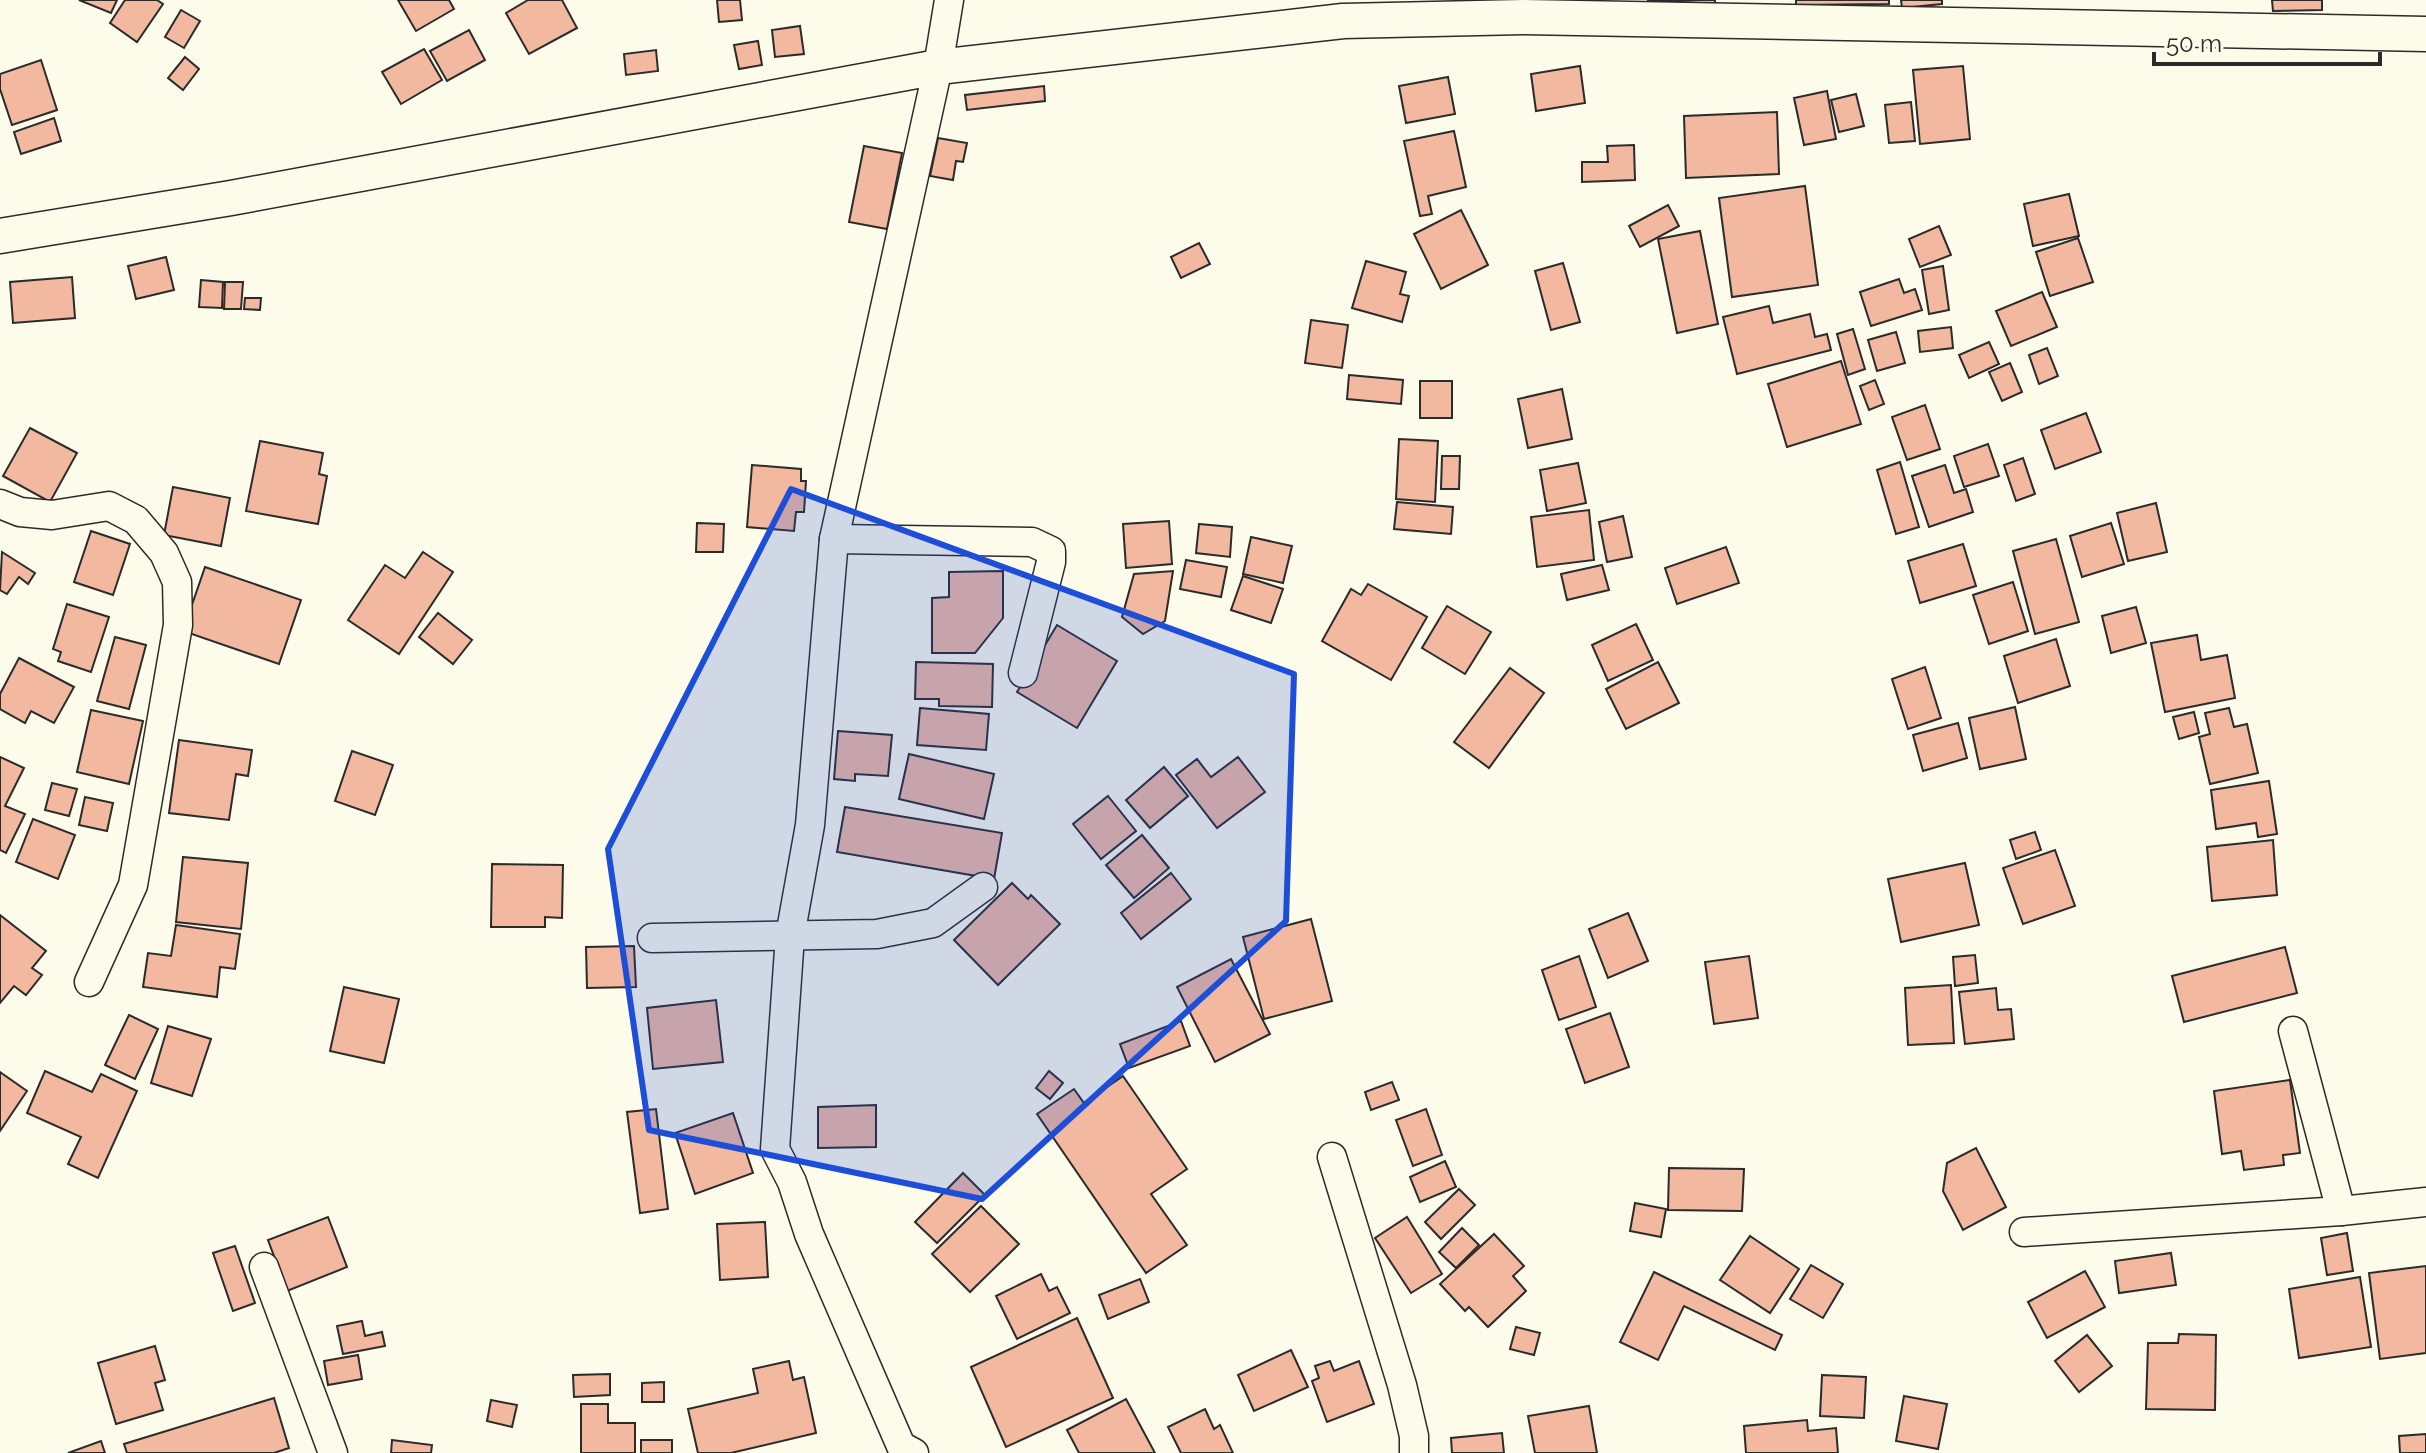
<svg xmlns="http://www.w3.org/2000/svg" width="2426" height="1453" viewBox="0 0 2426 1453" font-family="Raleway,sans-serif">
<rect width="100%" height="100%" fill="#fdfbea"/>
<g fill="#f2b8a0" stroke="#2b2b2b" stroke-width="2">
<polygon points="79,0 117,0 111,13"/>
<polygon points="125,0 157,0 163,4 137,42 110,23"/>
<polygon points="398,0 449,0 454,9 416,31"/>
<polygon points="528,0 562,0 577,28 529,54 506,13"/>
<polygon points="717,0 740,0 742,20 719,22"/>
<polygon points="1647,0 1715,0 1715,4"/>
<polygon points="1796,0 1889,0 1889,4 1796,5"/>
<polygon points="1901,0 1942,0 1942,4 1902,8"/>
<polygon points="2272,0 2322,0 2322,10 2273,11"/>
<polygon points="181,10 200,21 184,48 165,37"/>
<polygon points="800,26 804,54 775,57 772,30"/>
<polygon points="469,30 485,60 447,81 430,51"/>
<polygon points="758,41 762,65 739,69 734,45"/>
<polygon points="424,49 442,80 401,104 382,72"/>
<polygon points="656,50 658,71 626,75 624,54"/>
<polygon points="185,57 199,69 183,90 168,78"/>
<polygon points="41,60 57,110 12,125 0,89 0,74"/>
<polygon points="1580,66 1585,103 1536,111 1531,74"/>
<polygon points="1963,66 1970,139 1920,144 1913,70"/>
<polygon points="1448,77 1455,114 1406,123 1399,86"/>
<polygon points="1044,86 1045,101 967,110 965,95"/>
<polygon points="1827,91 1836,139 1804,145 1794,98"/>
<polygon points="1856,94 1864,126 1839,132 1831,100"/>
<polygon points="1911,102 1915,141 1889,143 1885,105"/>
<polygon points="1777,112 1779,174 1686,178 1684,116"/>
<polygon points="54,118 61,141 21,154 14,132"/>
<polygon points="1454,131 1466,187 1428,196 1432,214 1420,216 1404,141"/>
<polygon points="938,138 967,143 963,162 956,161 953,180 930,176"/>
<polygon points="1634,145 1635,180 1582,182 1582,162 1608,162 1607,146"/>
<polygon points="864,146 902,153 887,229 849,222"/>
<polygon points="1805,186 1818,285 1732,297 1719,198"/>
<polygon points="2069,194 2079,236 2033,246 2024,204"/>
<polygon points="1668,205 1679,226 1640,247 1629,226"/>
<polygon points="1461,210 1488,265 1441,289 1414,234"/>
<polygon points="1939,226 1951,255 1920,267 1909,239"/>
<polygon points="1700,231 1718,324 1677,333 1658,239"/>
<polygon points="2078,238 2093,282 2050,296 2036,252"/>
<polygon points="1199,243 1210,264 1181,278 1171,257"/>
<polygon points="166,257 174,290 136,299 128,266"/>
<polygon points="1366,261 1406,272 1400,294 1409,296 1402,322 1352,308"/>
<polygon points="1563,263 1580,322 1551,330 1535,271"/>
<polygon points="1943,266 1949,310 1929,314 1922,270"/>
<polygon points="72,277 75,318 13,323 10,282"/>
<polygon points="1899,279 1904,293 1915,289 1922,310 1871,326 1860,292"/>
<polygon points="201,280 223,282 222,308 199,307"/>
<polygon points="225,282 243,282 241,309 224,309"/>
<polygon points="2042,292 2057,327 2011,346 1996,311"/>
<polygon points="245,298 261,298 260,310 244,309"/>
<polygon points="1769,306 1773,323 1810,314 1815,337 1827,334 1831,350 1737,374 1723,317"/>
<polygon points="1311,320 1348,325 1342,368 1305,363"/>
<polygon points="1951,327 1953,348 1920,352 1918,331"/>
<polygon points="1853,329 1865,369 1848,375 1837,334"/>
<polygon points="1896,332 1905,363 1877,371 1868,340"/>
<polygon points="1989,342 1999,364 1969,378 1959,355"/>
<polygon points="2047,348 2058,376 2039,384 2029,355"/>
<polygon points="1841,361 1861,424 1787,447 1768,384"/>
<polygon points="2010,363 2022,392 2002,401 1989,372"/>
<polygon points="1349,375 1403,380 1401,404 1347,399"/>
<polygon points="1875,380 1884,404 1869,410 1860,386"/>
<rect x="1420" y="381" width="32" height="37"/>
<polygon points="1562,389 1572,439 1528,448 1518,399"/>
<polygon points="1925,405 1940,449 1907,460 1892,417"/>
<polygon points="2086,413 2101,452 2055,469 2041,430"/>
<polygon points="30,428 77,453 50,502 3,476"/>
<polygon points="1399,439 1438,441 1435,502 1396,499"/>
<polygon points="260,441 323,453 319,474 327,476 318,524 246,511"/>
<polygon points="1988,444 1999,476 1964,487 1954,456"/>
<polygon points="1442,456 1460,456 1459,489 1441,489"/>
<polygon points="2023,458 2035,494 2016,501 2004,465"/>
<polygon points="1900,462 1919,527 1896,534 1877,470"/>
<polygon points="1578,463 1586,503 1547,511 1540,470"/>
<polygon points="752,465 801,469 801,481 806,481 804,512 796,512 794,531 747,527"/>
<polygon points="1945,465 1954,493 1966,489 1973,512 1929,527 1912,476"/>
<polygon points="173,487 230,498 221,546 164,535"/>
<polygon points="1397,502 1453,507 1451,534 1394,529"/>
<polygon points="2156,503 2167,552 2128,561 2117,513"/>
<polygon points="1589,510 1594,560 1537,567 1531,517"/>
<polygon points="1623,516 1632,557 1607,562 1599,522"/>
<polygon points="1169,521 1172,564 1126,568 1123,524"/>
<polygon points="697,523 724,524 723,552 696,552"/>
<polygon points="2111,523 2124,564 2082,577 2070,536"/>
<polygon points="1199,524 1232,527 1230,557 1196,553"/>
<polygon points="91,531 130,544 113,595 74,582"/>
<polygon points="1251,537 1292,546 1283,583 1243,574"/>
<polygon points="2056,539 2079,622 2035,634 2013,551"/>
<polygon points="1963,544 1976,586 1920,603 1908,561"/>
<polygon points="1726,547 1739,583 1677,604 1665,568"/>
<polygon points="2,552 35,573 28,584 19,577 7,594 0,590"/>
<polygon points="423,552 453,572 399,654 348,620 385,565 405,578"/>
<polygon points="1186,560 1227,567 1221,597 1180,589"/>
<polygon points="1602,565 1609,590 1567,600 1561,574"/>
<polygon points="205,567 301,600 279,664 183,631"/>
<polygon points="1003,571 1003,618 975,653 932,653 932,598 949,597 949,572"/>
<polygon points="1173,571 1165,621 1143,634 1122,617 1134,574"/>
<polygon points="1243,576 1283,589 1271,623 1231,610"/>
<polygon points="2013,582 2028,631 1989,644 1973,595"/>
<polygon points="1368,584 1427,617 1391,680 1322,641 1351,589 1361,595"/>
<polygon points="67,604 109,617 91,672 58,661 61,652 53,649"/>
<polygon points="1447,606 1491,632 1465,674 1422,648"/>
<polygon points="2136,607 2146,643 2111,653 2102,616"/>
<polygon points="438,613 472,640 453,664 419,637"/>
<polygon points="1636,624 1653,660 1608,681 1592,645"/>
<polygon points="1057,625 1117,661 1077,728 1017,692"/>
<polygon points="2197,635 2201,660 2227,655 2235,698 2165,712 2151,643"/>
<polygon points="115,637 146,645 129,709 97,701"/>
<polygon points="2056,639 2070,686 2018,703 2004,656"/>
<polygon points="19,658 74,687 54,723 31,711 25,723 0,709 0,694"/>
<polygon points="916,662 993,664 992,707 939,706 939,699 915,699"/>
<polygon points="1658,662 1679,703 1626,729 1606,689"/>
<polygon points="1925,667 1941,718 1908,729 1892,679"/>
<polygon points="1510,668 1544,693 1489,768 1454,742"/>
<polygon points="2015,707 2026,759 1980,769 1969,718"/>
<polygon points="920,708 989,714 986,750 917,745"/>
<polygon points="2229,708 2234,727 2247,724 2258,773 2210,784 2199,737 2210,734 2205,713"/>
<polygon points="91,710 143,721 129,784 77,772"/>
<polygon points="2194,712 2199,733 2179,739 2173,717"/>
<polygon points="1958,723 1967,758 1923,771 1913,735"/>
<polygon points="838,731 892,735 888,776 855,774 855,781 834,779"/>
<polygon points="179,740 252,750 248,776 236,774 229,820 169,813"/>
<polygon points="352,751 393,765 375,815 335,801"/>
<polygon points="909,754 994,774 984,819 899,799"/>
<polygon points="0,757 24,768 5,806 25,814 6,853 0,850"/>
<polygon points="1238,757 1265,792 1217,828 1176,775 1197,759 1211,777"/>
<polygon points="1164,767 1188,796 1150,828 1126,800"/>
<polygon points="2269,781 2277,834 2258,837 2256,823 2216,829 2211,790"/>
<polygon points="52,783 77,789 69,816 45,810"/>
<polygon points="1108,796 1136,831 1101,859 1073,824"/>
<polygon points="85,797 113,803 107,831 79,825"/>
<polygon points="845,807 1002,833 994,879 837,852"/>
<polygon points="33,819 75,835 58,879 16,862"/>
<polygon points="2035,832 2041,850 2016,859 2010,840"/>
<polygon points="1142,835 1169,868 1134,898 1106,865"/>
<polygon points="2273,840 2277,895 2212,901 2207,847"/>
<polygon points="2055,850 2075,906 2023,924 2003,868"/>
<polygon points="183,857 248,863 241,929 176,922"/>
<polygon points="1965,863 1979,925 1901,942 1888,879"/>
<polygon points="492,864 563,865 562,918 545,917 545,927 491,927"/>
<polygon points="1171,873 1191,899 1141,939 1121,913"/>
<polygon points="1012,883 1028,899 1031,895 1060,924 998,985 954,940"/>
<polygon points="1628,913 1648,961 1608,978 1589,929"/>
<polygon points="0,915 46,951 32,968 42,975 26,995 14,986 0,1003"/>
<polygon points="1311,919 1332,1001 1264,1019 1243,937"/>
<polygon points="176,925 240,934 235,969 220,967 217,997 143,987 148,953 171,956"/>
<polygon points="634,946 636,987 587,988 586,947"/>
<polygon points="2285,947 2297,993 2184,1022 2172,976"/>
<polygon points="1975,955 1978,983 1955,986 1953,957"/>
<polygon points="1579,956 1596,1007 1559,1020 1542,970"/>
<polygon points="1749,956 1758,1018 1714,1024 1705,962"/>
<polygon points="1231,959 1270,1034 1215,1062 1177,987"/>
<polygon points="1951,985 1954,1043 1908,1045 1905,988"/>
<polygon points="344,987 399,999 384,1063 330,1051"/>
<polygon points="1996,988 1998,1010 2011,1009 2014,1039 1965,1044 1959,992"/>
<polygon points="716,1000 723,1062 653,1069 647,1008"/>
<polygon points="1610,1013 1629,1067 1585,1083 1566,1029"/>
<polygon points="129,1015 158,1029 135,1079 105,1065"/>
<polygon points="1181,1021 1190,1046 1129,1068 1120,1044"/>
<polygon points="168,1026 211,1039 192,1096 151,1083"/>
<polygon points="45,1071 92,1092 101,1074 137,1091 98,1178 68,1164 81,1137 27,1113"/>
<polygon points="1049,1071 1063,1083 1050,1099 1036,1088"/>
<polygon points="0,1072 27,1091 0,1131"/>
<polygon points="1123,1076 1187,1169 1151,1194 1187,1245 1146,1273 1037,1114 1074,1089 1084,1103"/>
<polygon points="2290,1080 2300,1153 2283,1155 2284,1165 2244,1170 2241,1151 2222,1154 2214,1091"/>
<polygon points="1392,1082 1399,1100 1371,1110 1365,1092"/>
<polygon points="876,1105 876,1147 818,1148 818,1107"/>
<polygon points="656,1109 668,1209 640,1213 627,1112"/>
<polygon points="1426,1109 1442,1155 1413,1166 1396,1120"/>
<polygon points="733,1113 753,1173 695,1194 675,1133"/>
<polygon points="1976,1148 2006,1207 1963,1230 1943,1191 1947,1163"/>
<polygon points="1445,1161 1456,1187 1420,1202 1410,1177"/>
<polygon points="1669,1168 1744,1169 1742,1211 1668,1210"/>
<polygon points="963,1173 985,1195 937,1243 915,1222"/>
<polygon points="1459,1189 1475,1205 1441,1239 1425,1222"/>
<polygon points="1635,1203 1666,1209 1661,1237 1630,1231"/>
<polygon points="981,1206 1019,1244 970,1292 932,1254"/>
<polygon points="328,1217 347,1267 287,1291 268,1240"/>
<polygon points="1407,1217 1442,1274 1411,1293 1375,1238"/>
<polygon points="765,1222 768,1277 720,1280 717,1224"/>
<polygon points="1462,1228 1479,1245 1456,1268 1439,1252"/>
<polygon points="2347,1233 2353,1271 2327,1275 2321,1238"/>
<polygon points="1494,1234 1524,1266 1513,1276 1526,1291 1488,1327 1469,1307 1465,1311 1440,1284"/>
<polygon points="1750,1236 1799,1269 1770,1313 1720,1280"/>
<polygon points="235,1246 255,1303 233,1311 213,1253"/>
<polygon points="2171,1253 2176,1285 2119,1293 2115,1261"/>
<polygon points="1811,1265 1843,1284 1823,1318 1790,1299"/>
<polygon points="2426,1266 2426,1353 2380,1359 2369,1273"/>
<polygon points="2085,1271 2105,1307 2047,1338 2028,1302"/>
<polygon points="1654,1272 1782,1335 1775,1350 1684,1306 1658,1360 1620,1342"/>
<polygon points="1041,1274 1049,1291 1057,1287 1070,1313 1017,1339 996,1296"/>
<polygon points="2360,1277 2371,1347 2299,1358 2289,1289"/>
<polygon points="1140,1279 1149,1302 1108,1319 1099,1295"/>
<polygon points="1077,1318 1113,1398 1006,1447 971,1367"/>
<polygon points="362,1321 365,1336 382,1332 385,1346 343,1354 337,1326"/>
<polygon points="1516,1327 1540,1333 1534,1355 1510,1349"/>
<polygon points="2179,1334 2216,1335 2215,1410 2146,1409 2148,1343 2178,1343"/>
<polygon points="2087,1335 2112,1366 2079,1392 2055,1361"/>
<polygon points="155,1346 165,1380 155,1383 163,1410 116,1424 98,1363"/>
<polygon points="1291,1350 1308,1387 1254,1411 1238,1375"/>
<polygon points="358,1355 362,1379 328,1385 324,1361"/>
<polygon points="789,1361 793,1380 804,1377 816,1433 731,1453 698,1453 688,1409 758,1393 753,1369"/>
<polygon points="1330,1361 1334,1371 1359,1361 1374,1404 1327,1422 1312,1381 1319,1378 1315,1366"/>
<polygon points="610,1374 610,1395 574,1397 573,1375"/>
<polygon points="1822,1375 1866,1377 1864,1418 1820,1416"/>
<polygon points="664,1382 664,1402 642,1402 642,1383"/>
<polygon points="1904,1396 1947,1404 1938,1449 1896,1441"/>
<polygon points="274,1398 289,1448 274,1453 127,1453 124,1444"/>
<polygon points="1126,1399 1155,1453 1079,1453 1067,1430"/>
<polygon points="491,1400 517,1405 512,1427 487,1421"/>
<polygon points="581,1404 608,1404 608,1423 635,1423 635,1453 581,1453"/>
<polygon points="1589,1406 1597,1453 1535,1453 1528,1416"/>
<polygon points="1205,1409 1214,1429 1220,1425 1233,1453 1181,1453 1168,1427"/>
<polygon points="1807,1420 1808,1431 1836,1428 1838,1453 1746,1453 1744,1426"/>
<polygon points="1502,1433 1504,1453 1452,1453 1451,1438"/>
<polygon points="2426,1434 2426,1453 2400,1453 2399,1436"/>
<polygon points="392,1440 432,1445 431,1453 391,1453"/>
<rect x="641" y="1440" width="31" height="13"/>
<polygon points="101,1441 105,1453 68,1453"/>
</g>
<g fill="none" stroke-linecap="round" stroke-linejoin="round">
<g stroke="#2b2b2b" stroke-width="31">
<g id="minor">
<polyline points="0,504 20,512 52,515 109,506 136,520 164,553 177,582 178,625 133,885 89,982"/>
<polyline points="834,539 1032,542 1051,551 1051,562 1023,673"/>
<polyline points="652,938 877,934 933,923 983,887"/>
<polyline points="2293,1031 2341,1211"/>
<polyline points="1332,1157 1402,1385 1414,1436 1414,1453"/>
<polyline points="2024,1232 2341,1211 2426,1202"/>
<polyline points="264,1267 333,1453"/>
<polyline points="914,1453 901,1446 809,1234 792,1182 775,1149 790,936 810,825 834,539 938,67 949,0"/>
</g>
</g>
<g stroke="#2b2b2b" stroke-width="37">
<polyline id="tertiary" points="0,236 231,198 938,67 1343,21 1523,17 2426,34"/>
</g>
<use href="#minor" stroke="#fdfbea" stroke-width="28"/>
<use href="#tertiary" stroke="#fdfbea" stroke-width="34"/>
</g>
<path fill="#1d4ed8" fill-opacity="0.2" stroke="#1d4ed8" stroke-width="6" stroke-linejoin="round" d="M 791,489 L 1294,674 L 1286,921 L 982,1199 L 649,1130 L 608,849 Z"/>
<path d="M2154 52v12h226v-12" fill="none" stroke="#2b2b2b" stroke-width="4"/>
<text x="2166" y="52" font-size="24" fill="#2b2b2b" stroke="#fdfbea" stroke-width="6" paint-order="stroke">50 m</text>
</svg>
